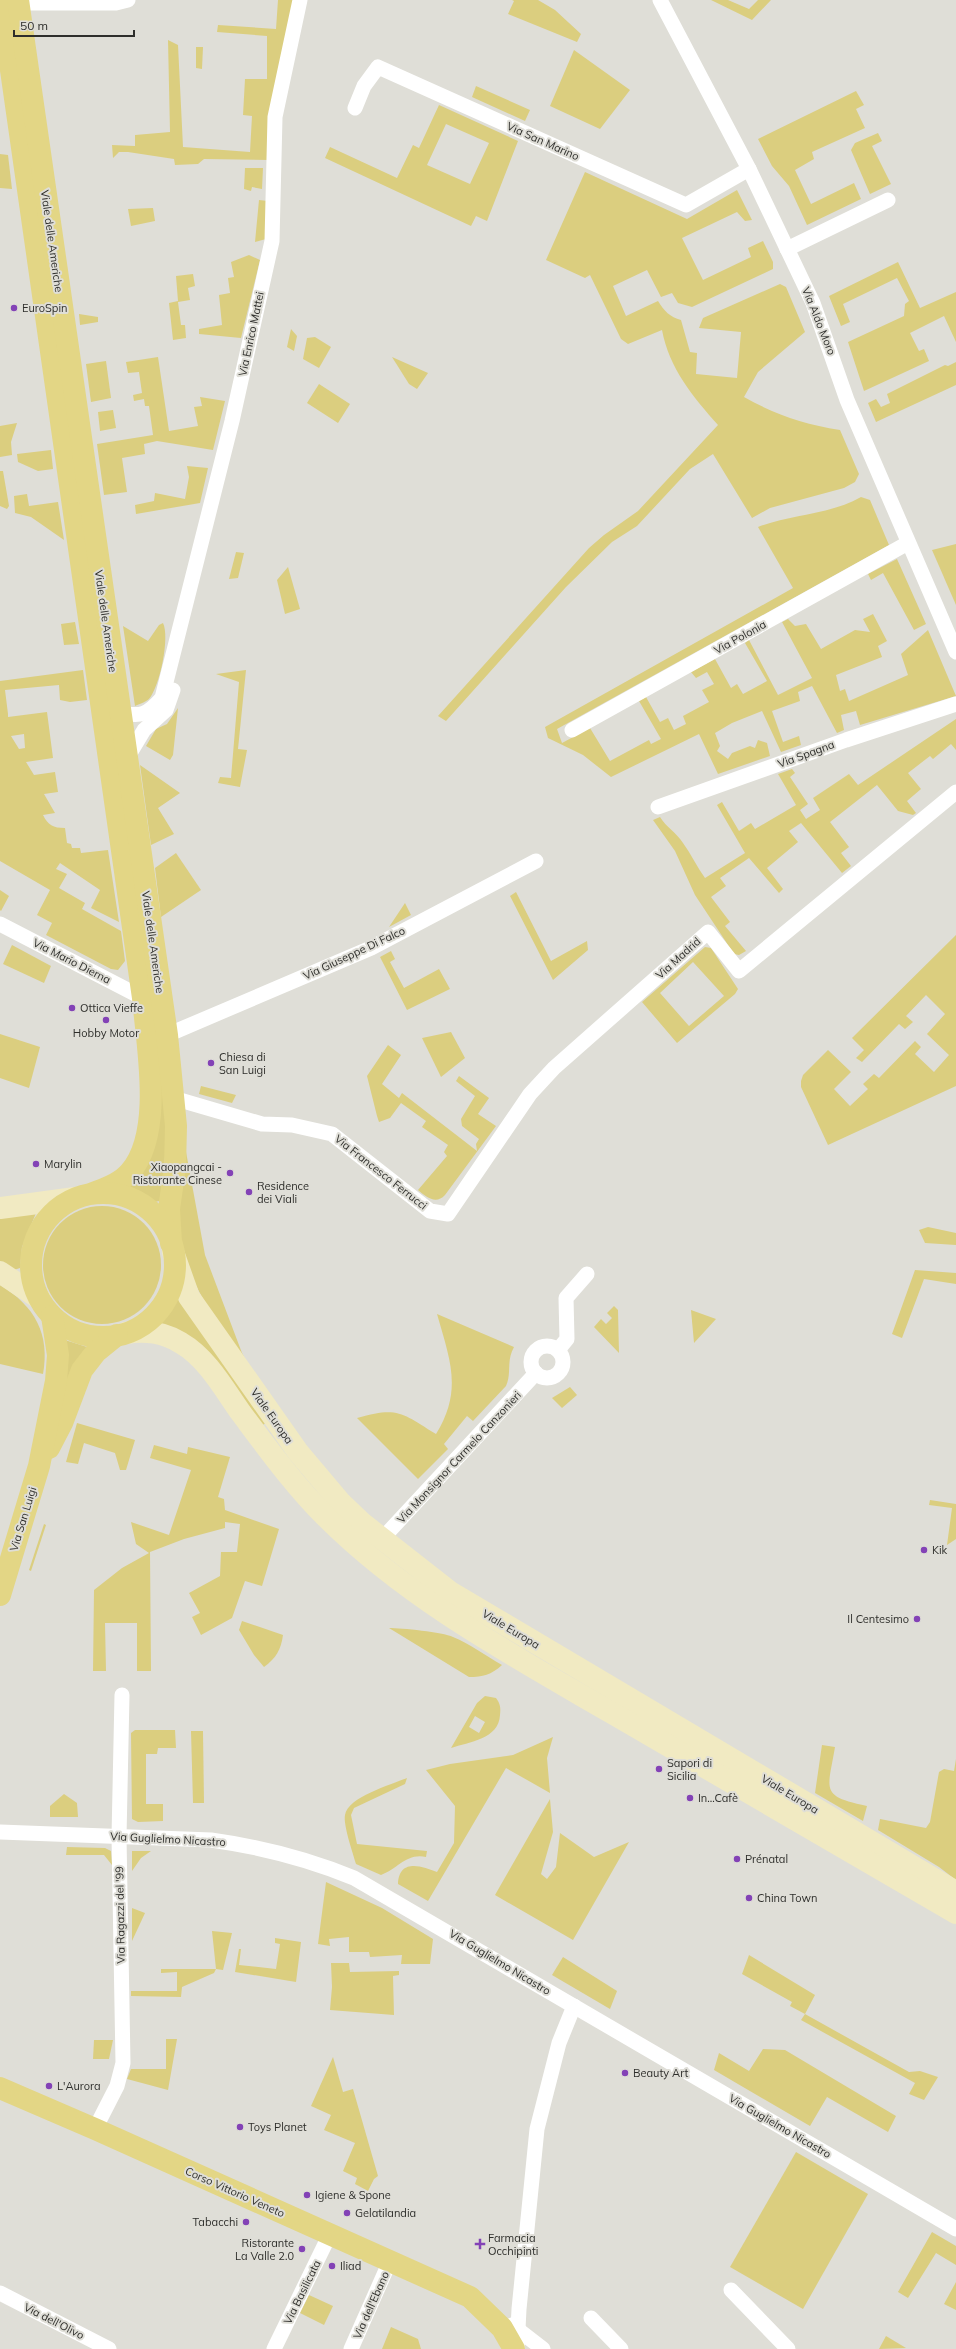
<svg xmlns="http://www.w3.org/2000/svg" width="956" height="2349" viewBox="0 0 956 2349" font-family="Mulish,sans-serif">
<rect width="100%" height="100%" fill="#dfded7"/>
<g fill="#dbce7f" fill-rule="evenodd">
<polygon points="278,0 296,0 269,160 204,159 198,164 175,165 174,159 128,152 119,152 113,158 112,145 135,146 135,135 170,132 168,40 178,45 183,147 250,152 252,116 243,115 245,79 267,79 267,36 217,32 218,25 276,29"/>
<polygon points="512,0 538,0 555,10 581,34 577,42 508,14 514,1"/>
<polygon points="711,0 728,0 749,9 758,0 771,0 752,20"/>
<polygon points="196,47 203,47 202,69 196,68"/>
<polygon points="574,50 630,90 600,129 550,106"/>
<polygon points="476,86 530,110 525,121 472,97"/>
<polygon points="856,91 864,105 856,109 865,128 812,152 814,159 795,170 811,204 854,183 861,199 807,225 789,186 772,166 758,139"/>
<path d="M 439,105 L 518,141 L 487,221 L 476,216 L 471,226 L 325,158 L 330,147 L 397,178 L 413,145 L 419,148 ZM 446,124 L 489,143 L 470,184 L 427,165 Z"/>
<polygon points="878,133 882,141 872,146 891,184 870,194 851,150 855,143"/>
<polygon points="0,154 8,155 12,189 0,188"/>
<polygon points="245,168 263,168 262,189 252,187 251,191 244,189"/>
<path d="M 585,172 L 687,219 L 737,190 L 752,220 L 745,221 L 737,212 L 682,238 L 703,280 L 751,257 L 748,248 L 763,241 L 773,262 L 773,269 L 692,307 L 678,303 L 672,293 L 661,297 L 647,270 L 613,286 L 626,316 L 658,301 C 664,311 670,317 681,320 L 690,352 L 697,353 L 696,374 L 737,378 L 741,332 L 699,328 L 703,318 L 780,284 L 786,287 L 805,332 L 758,372 L 744,397 C 776,415 804,424 840,430 L 859,474 L 855,482 L 844,488 L 770,508 L 752,518 L 713,454 L 690,469 L 637,526 L 612,542 L 566,587 L 446,721 L 438,716 L 589,548 L 604,535 L 638,511 L 718,425 C 693,397 669,368 662,330 L 628,344 L 621,339 L 590,275 L 585,278 L 546,260 Z"/>
<polygon points="259,200 268,201 266,239 255,242"/>
<polygon points="153,208 155,221 131,226 128,209"/>
<polygon points="249,255 260,260 241,338 199,334 199,329 222,325 219,295 230,293 228,278 234,277 231,262"/>
<polygon points="898,262 920,308 956,292 956,342 944,316 910,333 919,351 924,349 929,361 864,391 848,342 904,316 905,304 909,301 897,278 843,304 850,322 841,326 829,296"/>
<polygon points="193,274 195,286 188,288 190,300 178,302 181,325 185,325 186,338 173,340 169,303 178,301 176,276"/>
<polygon points="79,314 98,317 98,322 80,325"/>
<polygon points="291,329 297,336 294,351 287,347"/>
<polygon points="315,337 331,347 319,368 303,359 307,338"/>
<polygon points="158,357 169,431 198,426 194,407 202,406 200,397 225,401 213,450 157,441 144,444 145,454 122,458 127,492 104,495 97,444 153,435 149,406 145,406 144,399 134,401 133,395 142,393 139,372 128,373 126,362"/>
<polygon points="392,357 428,373 417,389 409,384"/>
<polygon points="106,361 111,398 91,402 86,364"/>
<polygon points="956,362 956,385 876,422 868,403 876,399 881,407 890,403 887,394 945,365 948,366"/>
<polygon points="319,384 350,404 338,423 307,403"/>
<polygon points="113,410 116,428 100,431 98,412"/>
<polygon points="17,423 11,442 12,455 0,457 0,426"/>
<polygon points="51,450 53,469 38,471 18,462 17,454"/>
<polygon points="187,466 208,468 200,503 136,514 135,505 154,501 155,493 185,499 189,477"/>
<polygon points="0,471 3,471 9,506 7,509 0,506"/>
<polygon points="27,494 29,506 58,502 64,540 31,517 15,513 14,496"/>
<path d="M 861,497 L 870,500 L 889,545 L 557,729 L 562,743 L 590,728 L 610,761 L 649,740 L 651,744 L 661,739 L 639,701 L 646,697 L 660,722 L 668,718 L 674,730 L 686,724 L 683,716 L 709,702 L 702,690 L 714,684 L 707,672 L 696,678 L 691,672 L 715,659 L 731,688 L 737,684 L 743,694 L 767,681 L 745,643 L 749,640 L 778,695 L 812,678 L 782,622 L 788,619 L 795,626 L 806,624 L 821,649 L 855,630 L 870,632 L 863,619 L 873,614 L 887,641 L 878,646 L 882,657 L 836,675 L 840,691 L 845,689 L 849,701 L 908,675 L 901,654 L 928,630 L 956,696 L 860,725 L 856,711 L 841,715 L 844,730 L 837,733 L 812,686 L 798,692 L 800,701 L 772,711 L 783,742 L 799,736 L 801,745 L 781,752 L 762,711 L 732,723 L 715,733 L 720,746 L 717,751 L 728,759 L 732,753 L 750,746 L 755,748 L 758,740 L 767,743 L 770,756 L 718,774 L 699,734 L 611,777 L 583,755 L 548,738 L 545,727 L 793,588 L 758,527 C 792,514 829,515 861,497 Z"/>
<polygon points="956,544 956,605 932,550"/>
<polygon points="236,552 244,553 238,578 229,579"/>
<polygon points="897,559 926,624 914,630 883,573 871,580 868,574"/>
<polygon points="288,567 300,609 285,614 277,580"/>
<polygon points="75,622 79,644 64,645 61,624"/>
<path d="M 163,623 C 170,637 160,686 149,699 C 146,702 139,704 135,706 L 123,626 L 148,641 L 159,625 Z"/>
<path d="M 83,670 L 87,700 L 70,702 L 60,700 L 59,685 L 5,690 L 8,714 L 8,717 L 47,712 L 53,758 L 26,762 L 34,775 L 55,772 L 58,792 L 44,794 L 55,813 L 43,815 C 48,825 53,828 65,828 L 67,843 L 71,844 L 72,848 L 80,848 L 81,853 L 108,850 L 119,922 L 91,908 L 100,890 L 60,863 L 56,869 L 67,874 L 59,888 L 85,903 L 82,909 L 121,931 L 125,961 L 118,970 L 111,969 L 46,935 L 52,923 L 37,915 L 50,890 L 0,861 L 0,681 ZM 24,734 L 25,748 L 19,749 L 11,736 Z"/>
<polygon points="246,670 238,749 247,750 240,787 218,783 220,777 231,778 239,682 216,674"/>
<polygon points="178,708 173,755 170,760 146,746 156,729 167,724"/>
<path d="M 956,719 L 956,750 L 951,744 L 933,759 L 930,756 L 908,773 L 921,789 L 907,801 L 916,813 L 913,815 L 898,811 L 877,785 L 830,822 L 849,847 L 841,853 L 851,866 L 842,873 L 801,823 L 789,831 L 798,842 L 767,868 L 783,889 L 779,893 L 749,858 L 720,878 L 726,886 L 711,897 L 730,922 L 725,926 L 746,951 L 739,955 L 734,954 L 695,895 L 675,851 L 653,820 L 660,817 C 666,827 677,833 683,843 C 691,854 697,867 705,878 L 745,853 L 717,805 L 722,802 L 739,831 L 751,823 L 755,829 L 796,805 L 778,774 L 792,769 L 795,773 L 790,777 L 808,804 L 800,810 L 806,819 L 820,810 L 813,798 L 849,774 L 858,785 Z"/>
<polygon points="140,765 180,793 158,808 174,834 151,845"/>
<polygon points="176,853 201,890 161,917 155,868"/>
<polygon points="0,890 9,896 1,911 0,910"/>
<polygon points="516,892 551,961 587,941 588,950 553,980 510,896"/>
<polygon points="405,903 411,915 389,927"/>
<polygon points="956,935 956,1086 828,1145 801,1087 801,1081 803,1075 828,1050 851,1072 834,1089 850,1106 868,1089 863,1084 874,1074 879,1078 915,1041 921,1047 915,1054 934,1072 949,1055 927,1034 945,1014 926,995 906,1016 913,1022 905,1029 899,1024 862,1062 856,1058 864,1050 852,1038"/>
<polygon points="12,945 51,966 44,983 3,964"/>
<path d="M 705,947 L 711,948 L 738,989 L 735,994 L 677,1043 L 642,1002 ZM 693,962 L 724,996 L 689,1026 L 660,993 Z"/>
<polygon points="391,951 395,959 390,962 404,988 439,969 450,989 407,1010 380,957"/>
<polygon points="451,1032 465,1058 441,1077 422,1038"/>
<polygon points="0,1034 40,1047 29,1088 0,1078"/>
<path d="M 388,1045 L 401,1055 L 382,1084 L 399,1098 L 402,1093 L 477,1151 L 476,1144 L 479,1139 L 462,1126 L 461,1119 L 475,1096 L 456,1081 L 459,1076 L 489,1098 L 478,1114 L 496,1126 L 445,1195 C 436,1205 426,1197 418,1190 L 447,1156 L 444,1152 L 448,1145 L 422,1127 L 426,1121 L 401,1103 L 390,1118 L 379,1122 L 377,1116 L 367,1076 Z"/>
<polygon points="162,1081 168,1130 160,1201 154,1202 143,1193 128,1186"/>
<polygon points="201,1086 236,1095 232,1103 199,1094"/>
<path d="M 184,1141 L 205,1255 L 242,1353 L 253,1374 C 224,1331 186,1286 180,1233 C 177,1203 181,1172 184,1141 Z"/>
<circle cx="102" cy="1265" r="59"/>
<polygon points="36,1213 22,1247 20,1268 14,1270 0,1262 0,1217"/>
<polygon points="928,1227 956,1233 956,1245 925,1243 919,1230"/>
<polygon points="915,1270 956,1273 956,1284 924,1279 902,1338 892,1334"/>
<path d="M 0,1285 C 35,1306 50,1334 43,1374 L 0,1364 Z"/>
<polygon points="177,1298 181,1299 266,1423 261,1426 158,1326 168,1314"/>
<polygon points="614,1306 618,1310 619,1353 594,1327 601,1319 606,1324 612,1318 607,1313"/>
<polygon points="691,1310 716,1319 694,1343"/>
<path d="M 437,1314 L 514,1347 C 506,1361 512,1373 506,1386 L 473,1421 L 467,1416 L 444,1444 L 448,1449 L 418,1479 L 357,1418 C 398,1406 402,1413 436,1434 C 463,1390 450,1360 437,1314 Z"/>
<polygon points="65,1340 87,1347 68,1384 64,1382"/>
<polygon points="570,1387 577,1395 562,1408 552,1398"/>
<polygon points="77,1423 135,1440 126,1470 120,1470 115,1453 84,1443 78,1464 66,1462"/>
<polygon points="154,1445 187,1454 188,1447 230,1457 218,1497 224,1499 225,1510 279,1529 262,1586 245,1581 232,1618 201,1635 192,1617 200,1613 189,1593 220,1576 221,1552 237,1552 240,1524 225,1522 225,1528 184,1539 150,1552 151,1671 137,1671 137,1623 105,1623 106,1671 93,1671 94,1590 122,1568 149,1553 136,1544 131,1522 169,1535 191,1470 150,1458"/>
<polygon points="930,1500 956,1504 956,1539 947,1545 952,1508 929,1505"/>
<polygon points="44,1524 46,1525 31,1571 29,1570"/>
<path d="M 242,1621 L 283,1635 C 281,1650 276,1658 264,1667 L 254,1655 L 239,1630 Z"/>
<path d="M 389,1628 C 401,1628 443,1632 453,1637 C 470,1644 486,1656 502,1665 C 491,1675 483,1677 469,1677 Z"/>
<path d="M 485,1696 L 496,1698 C 500,1703 501,1708 500,1715 C 499,1739 469,1742 451,1748 L 477,1703 ZM 475,1716 L 485,1722 L 479,1733 L 469,1727 Z"/>
<polygon points="135,1730 175,1730 176,1748 158,1748 157,1754 146,1754 146,1804 163,1804 163,1821 138,1822 132,1819 131,1733"/>
<polygon points="191,1731 203,1731 204,1803 193,1803"/>
<path d="M 553,1737 L 547,1758 L 550,1793 L 506,1768 L 428,1901 L 398,1884 C 399,1858 422,1866 437,1872 L 454,1843 L 455,1806 L 426,1770 L 450,1764 L 513,1755 Z"/>
<path d="M 822,1745 L 835,1747 C 828,1790 819,1796 867,1806 L 863,1821 L 815,1793 Z"/>
<polygon points="956,1759 956,1880 939,1867 878,1830 880,1819 926,1828 930,1822 939,1772 944,1769 954,1771"/>
<path d="M 407,1778 L 405,1784 L 354,1808 L 351,1815 L 357,1844 L 427,1851 L 426,1857 C 406,1853 398,1869 381,1875 L 356,1864 C 353,1853 343,1825 345,1815 C 348,1797 390,1785 407,1778 Z"/>
<polygon points="64,1794 77,1803 78,1817 50,1817 50,1806"/>
<polygon points="550,1799 553,1832 541,1874 547,1879 556,1867 560,1833 594,1857 629,1842 573,1940 495,1895"/>
<polygon points="67,1847 105,1848 111,1851 112,1865 104,1855 66,1855"/>
<polygon points="132,1851 151,1851 141,1858 132,1871"/>
<polygon points="326,1882 382,1908 433,1939 430,1964 401,1964 402,1955 370,1957 369,1952 349,1952 349,1937 329,1939 330,1946 318,1944"/>
<polygon points="132,1908 145,1913 132,1941"/>
<polygon points="212,1931 232,1933 223,1970 216,1969 214,1973 182,1987 181,1997 131,1996 131,1991 177,1991 177,1972 161,1973 161,1969 216,1969"/>
<polygon points="275,1938 301,1942 296,1982 235,1972 239,1949 241,1949 239,1965 276,1969 280,1944 275,1943"/>
<polygon points="749,1955 815,1995 805,2014 909,2072 920,2071 938,2077 924,2100 909,2094 915,2083 801,2020 805,2014 790,2006 792,2002 742,1974"/>
<polygon points="563,1957 617,1991 610,2009 552,1975"/>
<polygon points="331,1963 349,1963 350,1972 399,1971 399,1975 393,1976 394,2015 330,2010 332,1987"/>
<polygon points="166,2039 177,2039 168,2090 127,2079 131,2069 166,2069"/>
<polygon points="94,2040 113,2040 109,2059 93,2059"/>
<polygon points="763,2049 785,2050 896,2116 888,2132 827,2097 810,2126 714,2070 719,2053 749,2071"/>
<polygon points="333,2057 343,2092 353,2089 378,2176 374,2179 368,2191 355,2184 357,2178 343,2171 355,2143 324,2130 331,2115 311,2106"/>
<polygon points="796,2152 868,2194 803,2309 730,2267"/>
<polygon points="932,2232 956,2246 956,2265 936,2253 908,2298 898,2292"/>
<polygon points="956,2282 956,2310 944,2304"/>
<polygon points="309,2295 333,2306 324,2325 300,2313"/>
<polygon points="391,2327 418,2339 421,2349 382,2349"/>
<polygon points="886,2336 906,2348 879,2349"/>
</g>
<g fill="none" stroke-linecap="round" stroke-linejoin="round">
<g stroke="#fff" stroke-width="15">
<polyline points="660,0 749,169 813,303 847,400 956,652"/>
<polyline points="18,3 116,3 128,0"/>
<polyline points="355,108 364,86 378,67 686,205 749,169"/>
<polyline points="787,249 888,200"/>
<path d="M 119,712 C 141,718 148,714 162,698 L 232,421 L 272,241 L 275,117 L 300,0"/>
<polyline points="572,730 908,543"/>
<polyline points="126,760 144,730 166,710 173,690"/>
<polyline points="658,807 846,740 956,704"/>
<polyline points="0,924 143,998"/>
<polyline points="167,1035 371,948 536,861"/>
<polyline points="173,1098 262,1124 292,1125 332,1134 430,1211 448,1214 530,1094 554,1068 708,932 739,971 956,792"/>
<circle cx="547" cy="1362" r="16"/>
<polyline points="558,1350 567,1339 566,1298 587,1274"/>
<polyline points="381,1540 536,1373"/>
<path d="M 0,1832 L 211,1840 C 261,1847 308,1859 354,1878 L 956,2229"/>
<polyline points="95,2129 117,2086 123,2063 119,1837 122,1695"/>
<polyline points="731,2290 788,2349"/>
<polyline points="0,2293 109,2349"/>
<polyline points="591,2318 621,2349"/>
<polyline points="512,2325 543,2349"/>
<polyline points="274,2349 330,2234"/>
<polyline points="351,2349 390,2261"/>
<polyline points="517,2349 519,2309 537,2129 559,2043 574,2006"/>
</g>
<g stroke="#f1eac2" stroke-width="22">
<polyline points="0,1208 75,1198"/>
<polyline points="173,1252 189,1297 298,1452 341,1503 362,1523 450,1592 956,1892"/>
<polyline points="0,1272 40,1299"/>
<path d="M 126,1333 C 146,1330 163,1332 181,1343 C 207,1358 224,1389 241,1413 C 268,1449 294,1485 326,1517 C 408,1599 512,1655 612,1713 C 726,1779 841,1846 956,1913"/>
</g>
<g stroke="#e3d685" stroke-width="22">
<path d="M 1,0 L 143,998 C 147,1046 164,1133 130,1172 C 121,1183 106,1188 93,1193"/>
<polyline points="18,0 167,1035 176,1126 175,1167 169,1209 171,1243"/>
<circle cx="103" cy="1265" r="72"/>
<polyline points="49,1448 62,1423 82,1370 96,1352 117,1335"/>
<polyline points="0,1595 39,1466 56,1381 58,1355 52,1316"/>
<polyline points="0,2088 95,2129 470,2297 502,2328 514,2349"/>
</g>
</g>
<g fill="#8342b6" stroke="#dfded7" stroke-width="1.5">
<circle cx="14" cy="308" r="4"/>
<circle cx="72" cy="1008" r="4"/>
<circle cx="106" cy="1020" r="4"/>
<circle cx="211" cy="1063" r="4"/>
<circle cx="36" cy="1164" r="4"/>
<circle cx="230" cy="1173" r="4"/>
<circle cx="249" cy="1192" r="4"/>
<circle cx="924" cy="1550" r="4"/>
<circle cx="917" cy="1619" r="4"/>
<circle cx="659" cy="1769" r="4"/>
<circle cx="690" cy="1798" r="4"/>
<circle cx="737" cy="1859" r="4"/>
<circle cx="749" cy="1898" r="4"/>
<circle cx="625" cy="2073" r="4"/>
<circle cx="49" cy="2086" r="4"/>
<circle cx="240" cy="2127" r="4"/>
<circle cx="307" cy="2195" r="4"/>
<circle cx="347" cy="2213" r="4"/>
<circle cx="246" cy="2222" r="4"/>
<path d="M478 2238h4v4h4v4h-4v4h-4v-4h-4v-4h4z"/>
<circle cx="302" cy="2249" r="4"/>
<circle cx="332" cy="2266" r="4"/>
</g>
<g text-anchor="middle" stroke-width="4" stroke-linejoin="round" paint-order="stroke">
<g font-size="11" fill="#2e2e2b" stroke="#dfded7">
<text transform="translate(543 141) rotate(24)" y="4">Via San Marino</text>
<text transform="translate(52 241) rotate(82)" y="4">Viale delle Americhe</text>
<text transform="translate(819 321) rotate(68)" y="4">Via Aldo Moro</text>
<text transform="translate(251 334) rotate(-78)" y="4">Via Enrico Mattei</text>
<text transform="translate(106 621) rotate(82)" y="4">Viale delle Americhe</text>
<text transform="translate(740 637) rotate(-29)" y="4">Via Polonia</text>
<text transform="translate(806 754) rotate(-20)" y="4">Via Spagna</text>
<text transform="translate(153 942) rotate(82)" y="4">Viale delle Americhe</text>
<text transform="translate(354 953) rotate(-25)" y="4">Via Giuseppe Di Falco</text>
<text transform="translate(678 958) rotate(-42)" y="4">Via Madrid</text>
<text transform="translate(72 961) rotate(27)" y="4">Via Mario Dierna</text>
<text transform="translate(381 1172) rotate(38)" y="4">Via Francesco Ferrucci</text>
<text transform="translate(272 1416) rotate(55)" y="4">Viale Europa</text>
<text transform="translate(459 1457) rotate(-47)" y="4">Via Monsignor Carmelo Canzonieri</text>
<text transform="translate(23 1519) rotate(-73)" y="4">Via San Luigi</text>
<text transform="translate(511 1629) rotate(31)" y="4">Viale Europa</text>
<text transform="translate(790 1794) rotate(31)" y="4">Viale Europa</text>
<text transform="translate(168 1839) rotate(3)" y="4">Via Guglielmo Nicastro</text>
<text transform="translate(120 1915) rotate(-91)" y="4">Via Ragazzi del '99</text>
<text transform="translate(500 1962) rotate(31)" y="4">Via Guglielmo Nicastro</text>
<text transform="translate(780 2126) rotate(30)" y="4">Via Guglielmo Nicastro</text>
<text transform="translate(235 2192) rotate(24)" y="4">Corso Vittorio Veneto</text>
<text transform="translate(302 2292) rotate(-64)" y="4">Via Basilicata</text>
<text transform="translate(371 2305) rotate(-66)" y="4">Via dell'Ebano</text>
<text transform="translate(54 2321) rotate(27)" y="4">Via dell'Olivo</text>
</g>
<g font-size="11" fill="#2e2e2b" stroke="#dfded7" text-anchor="start">
<text x="22" y="312">EuroSpin</text>
<text x="80" y="1012">Ottica Vieffe</text>
<text x="106" y="1037" text-anchor="middle">Hobby Motor</text>
<text x="219" y="1061">Chiesa di<tspan x="219" dy="13">San Luigi</tspan></text>
<text x="44" y="1168">Marylin</text>
<text x="222" y="1171" text-anchor="end">Xiaopangcai -<tspan x="222" dy="13">Ristorante Cinese</tspan></text>
<text x="257" y="1190">Residence<tspan x="257" dy="13">dei Viali</tspan></text>
<text x="932" y="1554">Kik</text>
<text x="909" y="1623" text-anchor="end">Il Centesimo</text>
<text x="667" y="1767">Sapori di<tspan x="667" dy="13">Sicilia</tspan></text>
<text x="698" y="1802">In...Cafè</text>
<text x="745" y="1863">Prénatal</text>
<text x="757" y="1902">China Town</text>
<text x="633" y="2077">Beauty Art</text>
<text x="57" y="2090">L'Aurora</text>
<text x="248" y="2131">Toys Planet</text>
<text x="315" y="2199">Igiene &amp; Spone</text>
<text x="355" y="2217">Gelatilandia</text>
<text x="238" y="2226" text-anchor="end">Tabacchi</text>
<text x="488" y="2242">Farmacia<tspan x="488" dy="13">Occhipinti</tspan></text>
<text x="294" y="2247" text-anchor="end">Ristorante<tspan x="294" dy="13">La Valle 2.0</tspan></text>
<text x="340" y="2270">Iliad</text>
</g>
</g>
<path d="M14 30v6h120v-6" fill="none" stroke="#2e2e2b" stroke-width="2"/>
<text x="20" y="30" font-size="12" fill="#2e2e2b" stroke="#dfded7" stroke-width="3" paint-order="stroke">50 m</text>
</svg>
